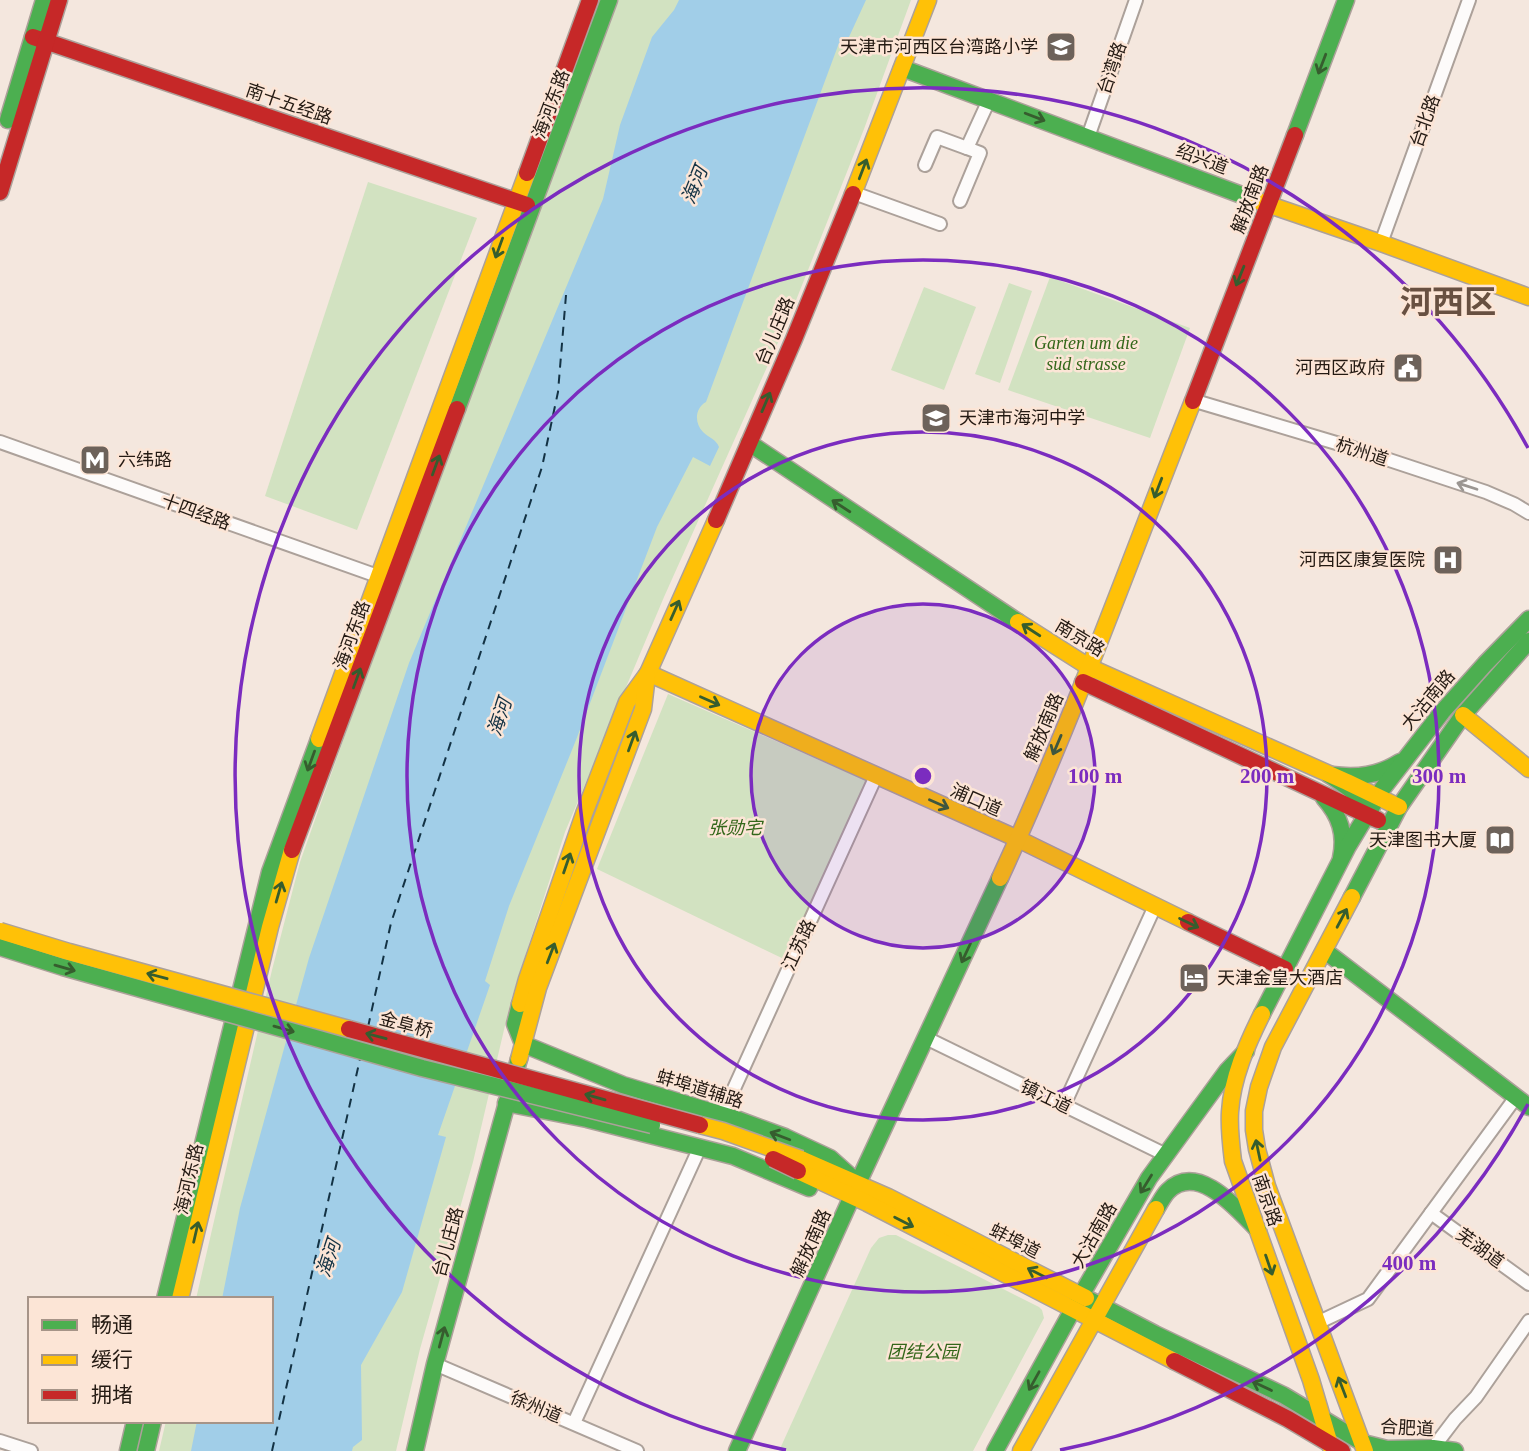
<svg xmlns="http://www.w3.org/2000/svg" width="1529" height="1451" viewBox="0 0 1529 1451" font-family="'Times New Roman','Noto Sans SC',serif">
<rect width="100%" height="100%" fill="#f4e7de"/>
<g fill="#d2e2c1">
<polygon points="617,0 911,0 864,129 789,318 664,597 565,832 511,1000 473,1162 420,1349 396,1451 159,1451 166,1421 271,1421 271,1299 196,1299 272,970 300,862 365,679"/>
<polygon points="368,182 477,218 357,530 265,496"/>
<polygon points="1050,277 1190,328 1150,438 1008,390"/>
<polygon points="1009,283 1032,291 1000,383 975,374"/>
<polygon points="924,287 976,307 944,390 891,370"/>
<polygon points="668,694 867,781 788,961 597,869"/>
<polygon points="888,1235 896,1235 1039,1307 1042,1310 1044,1318 973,1451 779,1451 871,1248 879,1238"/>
</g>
<path fill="#a1cee8" d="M 679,0 L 866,0 L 849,37 L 839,43 L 706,402 C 695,408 694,423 703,432 C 709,438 716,439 719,447 L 710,466 L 693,457 L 657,527 L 576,740 L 509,906 L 485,981 L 490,985 L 438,1135 L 446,1137 L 402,1292 L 361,1365 L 362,1440 L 353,1447 L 352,1451 L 191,1451 L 197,1421 L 271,1421 L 271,1299 L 222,1299 L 240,1208 L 309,958 L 409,663 L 603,199 L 620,125 L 652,37 L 674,10 Z"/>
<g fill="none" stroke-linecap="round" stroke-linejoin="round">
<g stroke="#133244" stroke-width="2" stroke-dasharray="9 7" stroke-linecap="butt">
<polyline points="368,1027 391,923 542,467 558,392 566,295"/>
<polyline points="272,1451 360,1059"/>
</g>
<g stroke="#aca19a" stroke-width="16">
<g id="street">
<polyline points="1088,137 1136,0"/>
<polyline points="925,165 937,137 967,148 989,100"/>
<polyline points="854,193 940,224"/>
<polyline points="960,201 980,153 967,148"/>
<polyline points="1381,243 1469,0"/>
<polyline points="1192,400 1353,448 1486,492 1514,504 1529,513"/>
<polyline points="0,442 386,579"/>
<polyline points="926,1038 1166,1155"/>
<polyline points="1064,1105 1155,906"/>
<polyline points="722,1115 876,776"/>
<polyline points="1431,1213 1529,1284"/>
<polyline points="1317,1323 1368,1299 1516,1097"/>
<polyline points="435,1364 637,1451"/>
<polyline points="574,1423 700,1147"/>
<polyline points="0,1441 31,1451"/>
<polyline points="1433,1448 1455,1419 1476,1397 1529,1321"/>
</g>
</g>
<g stroke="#aca19a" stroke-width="19">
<g id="fast">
<polyline points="902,68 1255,200"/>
<polyline points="8,120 44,0"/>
<polyline points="1295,135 1346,0"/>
<polyline points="457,409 609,0"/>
<polyline points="749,443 1018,622"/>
<path d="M 1328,774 C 1346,786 1365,797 1373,818"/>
<path d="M 1332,775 C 1357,778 1378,776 1400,762"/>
<path d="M 1324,798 C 1340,816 1346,834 1341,858"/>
<polyline points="1352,897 1399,807 1463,715 1529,641"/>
<polyline points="1325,951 1529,1107"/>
<polyline points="520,1004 515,1024 523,1044 623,1085 736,1119 785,1137 830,1158 858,1183"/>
<polyline points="1262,1014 1348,846 1383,788 1442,712 1485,664 1529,619"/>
<polyline points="506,1103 587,1119 733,1156 809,1188"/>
<path d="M 1156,1209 C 1160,1203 1163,1196 1168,1191 C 1198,1161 1238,1210 1258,1230"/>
<polyline points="1086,1298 1155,1334 1283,1395 1363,1443 1387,1449 1433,1448 1455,1451"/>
<polyline points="165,1299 270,872 319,739"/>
<polyline points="128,1451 135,1421"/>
<polyline points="146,1451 153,1421"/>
<polyline points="415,1451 435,1364 519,1059"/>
<polyline points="737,1451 858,1183 1000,878"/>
<polyline points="995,1451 1072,1311 1149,1178 1227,1071 1246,1051"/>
</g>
</g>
<g stroke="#aca19a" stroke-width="19">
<g id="slow">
<polyline points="853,194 928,0"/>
<polyline points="1255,200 1381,243 1529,297"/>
<polyline points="1018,622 1089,667 1347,782 1399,807"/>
<polyline points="648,673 1018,839 1188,922"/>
<polyline points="1463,715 1529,769"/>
<polyline points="319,739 527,173"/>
<path d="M 1000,878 C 1072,722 1130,560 1193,401"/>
<polyline points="1352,897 1273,1047 1259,1087 1254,1111 1254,1130 1257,1149 1267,1186 1365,1451"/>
<polyline points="520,1004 527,979 584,814 627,702 648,673 716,520"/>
<path d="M 1262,1014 C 1247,1044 1232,1078 1230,1112 C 1229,1128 1231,1145 1233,1161 L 1311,1380 L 1332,1451"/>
<polyline points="519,1059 538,988 643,709 647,675"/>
<polyline points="801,1159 888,1197 1086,1298"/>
<polyline points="798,1171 867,1203 1174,1361"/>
<polyline points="180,1299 270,927 292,850"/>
<polyline points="1021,1451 1156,1209"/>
</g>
</g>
<g stroke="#aca19a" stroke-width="19">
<g id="jam">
<polyline points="33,37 527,205"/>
<polyline points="527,173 590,0"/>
<polyline points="0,192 59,0"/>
<polyline points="1193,401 1295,135"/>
<polyline points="716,520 794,339 853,194"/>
<polyline points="1083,682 1378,820"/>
<polyline points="292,850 457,409"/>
<polyline points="1188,922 1285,969"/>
<polyline points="1174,1361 1288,1419 1342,1451"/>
</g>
</g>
<use href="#street" stroke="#fdfbfa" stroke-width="12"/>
<use href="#fast" stroke="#4caf50" stroke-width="16"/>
<use href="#slow" stroke="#ffc107" stroke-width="16"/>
<use href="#jam" stroke="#c62828" stroke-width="16"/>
<g stroke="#aca19a" stroke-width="19" stroke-linecap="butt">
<polyline id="fast-bridge" points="0,947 63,967 422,1068 652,1125"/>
</g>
<g stroke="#aca19a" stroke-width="19" stroke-linecap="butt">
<g id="slow-bridge">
<polyline points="0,931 69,952 349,1029"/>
<polyline points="700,1125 723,1131 801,1159"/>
</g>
</g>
<g stroke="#aca19a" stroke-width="19" stroke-linecap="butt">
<g id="jam-bridge">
<polyline points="349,1029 700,1125"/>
<polyline points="773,1159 798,1171"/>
</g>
</g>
<use href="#fast-bridge" stroke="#4caf50" stroke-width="16"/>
<use href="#slow-bridge" stroke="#ffc107" stroke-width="16"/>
<use href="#jam-bridge" stroke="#c62828" stroke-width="16"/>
</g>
<defs><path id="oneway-shaft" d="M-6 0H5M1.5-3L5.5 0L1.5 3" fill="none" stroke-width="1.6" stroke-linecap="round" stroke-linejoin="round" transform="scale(1.75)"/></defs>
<g stroke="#365d2e">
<use href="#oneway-shaft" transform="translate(1322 64) rotate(111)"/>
<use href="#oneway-shaft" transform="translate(1035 117) rotate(21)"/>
<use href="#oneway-shaft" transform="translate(863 169) rotate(-69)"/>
<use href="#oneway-shaft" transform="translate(499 248) rotate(110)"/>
<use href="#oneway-shaft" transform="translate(1240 276) rotate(112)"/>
<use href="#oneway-shaft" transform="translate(766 402) rotate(-67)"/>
<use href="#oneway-shaft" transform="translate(436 465) rotate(-70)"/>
<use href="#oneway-shaft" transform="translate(1158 488) rotate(111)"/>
<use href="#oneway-shaft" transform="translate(841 506) rotate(-147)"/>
<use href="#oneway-shaft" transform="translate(675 610) rotate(-66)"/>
<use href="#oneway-shaft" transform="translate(1031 630) rotate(-147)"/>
<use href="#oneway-shaft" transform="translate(357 678) rotate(-70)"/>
<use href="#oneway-shaft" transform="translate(710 701) rotate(24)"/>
<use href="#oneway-shaft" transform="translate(632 741) rotate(-70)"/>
<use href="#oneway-shaft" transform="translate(1057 745) rotate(113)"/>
<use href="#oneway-shaft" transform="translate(311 761) rotate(110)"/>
<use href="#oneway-shaft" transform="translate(939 804) rotate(24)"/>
<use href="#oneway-shaft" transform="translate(567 863) rotate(-71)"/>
<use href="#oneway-shaft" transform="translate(279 892) rotate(-74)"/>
<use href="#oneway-shaft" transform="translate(1342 918) rotate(-62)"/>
<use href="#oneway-shaft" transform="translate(1189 923) rotate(26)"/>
<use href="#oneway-shaft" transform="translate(551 953) rotate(-69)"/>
<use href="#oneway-shaft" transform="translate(966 953) rotate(115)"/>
<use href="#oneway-shaft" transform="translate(65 968) rotate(16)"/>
<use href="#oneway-shaft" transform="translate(157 976) rotate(-165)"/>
<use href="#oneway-shaft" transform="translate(284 1029) rotate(16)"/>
<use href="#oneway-shaft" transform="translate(376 1036) rotate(-165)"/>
<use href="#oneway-shaft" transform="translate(595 1097) rotate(-164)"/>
<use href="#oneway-shaft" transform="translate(780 1136) rotate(-159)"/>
<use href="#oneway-shaft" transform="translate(1258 1150) rotate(-102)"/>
<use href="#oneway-shaft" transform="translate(1146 1184) rotate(122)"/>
<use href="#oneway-shaft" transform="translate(904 1222) rotate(27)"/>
<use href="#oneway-shaft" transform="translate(196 1232) rotate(-77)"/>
<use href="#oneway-shaft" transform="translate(1269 1265) rotate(71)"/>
<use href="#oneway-shaft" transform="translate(1037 1273) rotate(-153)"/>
<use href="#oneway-shaft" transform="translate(442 1337) rotate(-75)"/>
<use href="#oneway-shaft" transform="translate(1034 1381) rotate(119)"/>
<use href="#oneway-shaft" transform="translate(1262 1386) rotate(-155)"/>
<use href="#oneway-shaft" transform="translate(1342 1387) rotate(-111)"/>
</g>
<use stroke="#9b9692" href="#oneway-shaft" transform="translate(1467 486) rotate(-162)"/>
<circle cx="923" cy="776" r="172" fill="#7b2cbf" fill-opacity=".12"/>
<g fill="none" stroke="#7b2cbf" stroke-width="3.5">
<circle cx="923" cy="776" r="172"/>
<circle cx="923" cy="776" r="344"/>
<circle cx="923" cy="776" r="516"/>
<path d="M1528 1104A688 688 0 0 1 1060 1450M786 1450A688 688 0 1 1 1528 448"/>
</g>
<defs>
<g id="school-square" transform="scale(1.575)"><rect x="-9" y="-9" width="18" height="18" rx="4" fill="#6d625a" stroke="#fce5d6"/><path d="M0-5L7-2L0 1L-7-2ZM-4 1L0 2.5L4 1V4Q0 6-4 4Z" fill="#fff"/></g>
<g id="civic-square" transform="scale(1.575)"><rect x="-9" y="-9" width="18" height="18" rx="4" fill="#6d625a" stroke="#fce5d6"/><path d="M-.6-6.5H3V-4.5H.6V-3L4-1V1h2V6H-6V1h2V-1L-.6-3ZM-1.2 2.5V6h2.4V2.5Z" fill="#fff"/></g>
<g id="metro-square" transform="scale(1.575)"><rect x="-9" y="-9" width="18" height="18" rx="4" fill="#6d625a" stroke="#fce5d6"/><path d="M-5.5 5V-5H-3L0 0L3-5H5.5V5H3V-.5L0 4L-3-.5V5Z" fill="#fff"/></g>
<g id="hospital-square" transform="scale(1.575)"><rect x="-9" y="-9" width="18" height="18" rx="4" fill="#6d625a" stroke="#fce5d6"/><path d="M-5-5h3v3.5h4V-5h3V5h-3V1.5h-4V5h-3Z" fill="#fff"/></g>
<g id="library-square" transform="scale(1.575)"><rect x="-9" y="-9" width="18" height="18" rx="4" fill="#6d625a" stroke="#fce5d6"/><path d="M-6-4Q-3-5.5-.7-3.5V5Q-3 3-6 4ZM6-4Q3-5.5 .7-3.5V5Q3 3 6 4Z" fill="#fff"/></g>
<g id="hotel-square" transform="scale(1.575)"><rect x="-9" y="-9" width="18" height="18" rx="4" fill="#6d625a" stroke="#fce5d6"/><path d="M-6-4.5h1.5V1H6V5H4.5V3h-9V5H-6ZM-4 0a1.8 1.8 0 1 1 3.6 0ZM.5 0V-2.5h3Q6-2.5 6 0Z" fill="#fff"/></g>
</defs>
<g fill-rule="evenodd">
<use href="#school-square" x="1061" y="47"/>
<use href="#civic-square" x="1408" y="368"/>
<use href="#school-square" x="936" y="418"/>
<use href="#metro-square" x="95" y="460"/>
<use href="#hospital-square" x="1448" y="560"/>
<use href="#library-square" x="1500" y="840"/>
<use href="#hotel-square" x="1194" y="978"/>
</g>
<g text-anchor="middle" stroke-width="5" stroke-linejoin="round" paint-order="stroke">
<g font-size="18" fill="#241a13" stroke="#fce5d6" text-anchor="end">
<text x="1038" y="53">天津市河西区台湾路小学</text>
<text x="1385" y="374">河西区政府</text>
<text x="959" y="424" text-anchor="start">天津市海河中学</text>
<text x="118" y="466" text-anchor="start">六纬路</text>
<text x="1425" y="566">河西区康复医院</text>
<text x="1477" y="846">天津图书大厦</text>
<text x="1217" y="984" text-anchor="start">天津金皇大酒店</text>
</g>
<g font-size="18" fill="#241a13" stroke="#fce5d6">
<text transform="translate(1112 68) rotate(-71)" y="6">台湾路</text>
<text transform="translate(289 104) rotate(19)" y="6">南十五经路</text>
<text transform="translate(551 104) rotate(-69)" y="6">海河东路</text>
<text transform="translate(1425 121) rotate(-70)" y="6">台北路</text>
<text transform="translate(1202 159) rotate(21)" y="6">绍兴道</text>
<text transform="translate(1250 199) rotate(-69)" y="6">解放南路</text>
<text transform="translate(775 331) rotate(-67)" y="6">台儿庄路</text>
<text transform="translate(1362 452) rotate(18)" y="6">杭州道</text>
<text transform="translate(196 512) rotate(20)" y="6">十四经路</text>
<text transform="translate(352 635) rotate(-70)" y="6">海河东路</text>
<text transform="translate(1080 638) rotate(31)" y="6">南京路</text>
<text transform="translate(1428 700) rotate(-50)" y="6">大沽南路</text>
<text transform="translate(1044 727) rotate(-67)" y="6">解放南路</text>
<text transform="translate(976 800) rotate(24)" y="6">浦口道</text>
<text transform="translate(799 945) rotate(-65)" y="6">江苏路</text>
<text transform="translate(406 1025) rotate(15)" y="6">金阜桥</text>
<text transform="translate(700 1089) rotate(17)" y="6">蚌埠道辅路</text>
<text transform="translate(1046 1097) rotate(26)" y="6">镇江道</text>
<text transform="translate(189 1179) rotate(-77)" y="6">海河东路</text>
<text transform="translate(1267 1200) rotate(71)" y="6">南京路</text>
<text transform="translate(1094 1235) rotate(-60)" y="6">大沽南路</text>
<text transform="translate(1015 1241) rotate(27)" y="6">蚌埠道</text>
<text transform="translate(448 1242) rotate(-75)" y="6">台儿庄路</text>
<text transform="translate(811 1243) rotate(-66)" y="6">解放南路</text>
<text transform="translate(1480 1248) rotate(36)" y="6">芜湖道</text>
<text transform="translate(536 1407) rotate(23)" y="6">徐州道</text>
<text transform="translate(1407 1428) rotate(3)" y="6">合肥道</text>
</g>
<g font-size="18" font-style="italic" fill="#33671a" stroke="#fce5d6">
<text x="1086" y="349">Garten um die<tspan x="1086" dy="21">süd strasse</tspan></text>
<text x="735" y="834">张勋宅</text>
<text x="923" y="1358">团结公园</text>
</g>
<g font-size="19" font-style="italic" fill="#133244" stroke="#fce5d6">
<text transform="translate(694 185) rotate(-68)" y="7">海河</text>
<text transform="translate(499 717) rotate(-72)" y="7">海河</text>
<text transform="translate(328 1258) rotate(-72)" y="7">海河</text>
</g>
<g font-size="32" font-weight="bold" fill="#685041" stroke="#fce5d6">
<text x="1448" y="313">河西区</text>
</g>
</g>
<circle cx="923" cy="776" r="10" fill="#7b2cbf" stroke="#fce5d6" stroke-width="3.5"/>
<g font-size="21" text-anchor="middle" font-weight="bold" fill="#7b2cbf" stroke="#fce5d6" stroke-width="5" stroke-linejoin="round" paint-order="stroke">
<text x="1095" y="783">100 m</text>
<text x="1267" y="783">200 m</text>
<text x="1439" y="783">300 m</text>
<text x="1409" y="1270">400 m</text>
</g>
<rect x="28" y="1297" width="245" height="126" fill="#fce5d6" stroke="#a69488" stroke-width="2"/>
<rect x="42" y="1320" width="35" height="10" fill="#4caf50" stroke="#a69488" stroke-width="2"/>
<text x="91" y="1332" font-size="21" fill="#241a13">畅通</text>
<rect x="42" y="1355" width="35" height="10" fill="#ffc107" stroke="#a69488" stroke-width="2"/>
<text x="91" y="1367" font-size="21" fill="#241a13">缓行</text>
<rect x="42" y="1390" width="35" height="10" fill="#c62828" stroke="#a69488" stroke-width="2"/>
<text x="91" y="1402" font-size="21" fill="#241a13">拥堵</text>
</svg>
